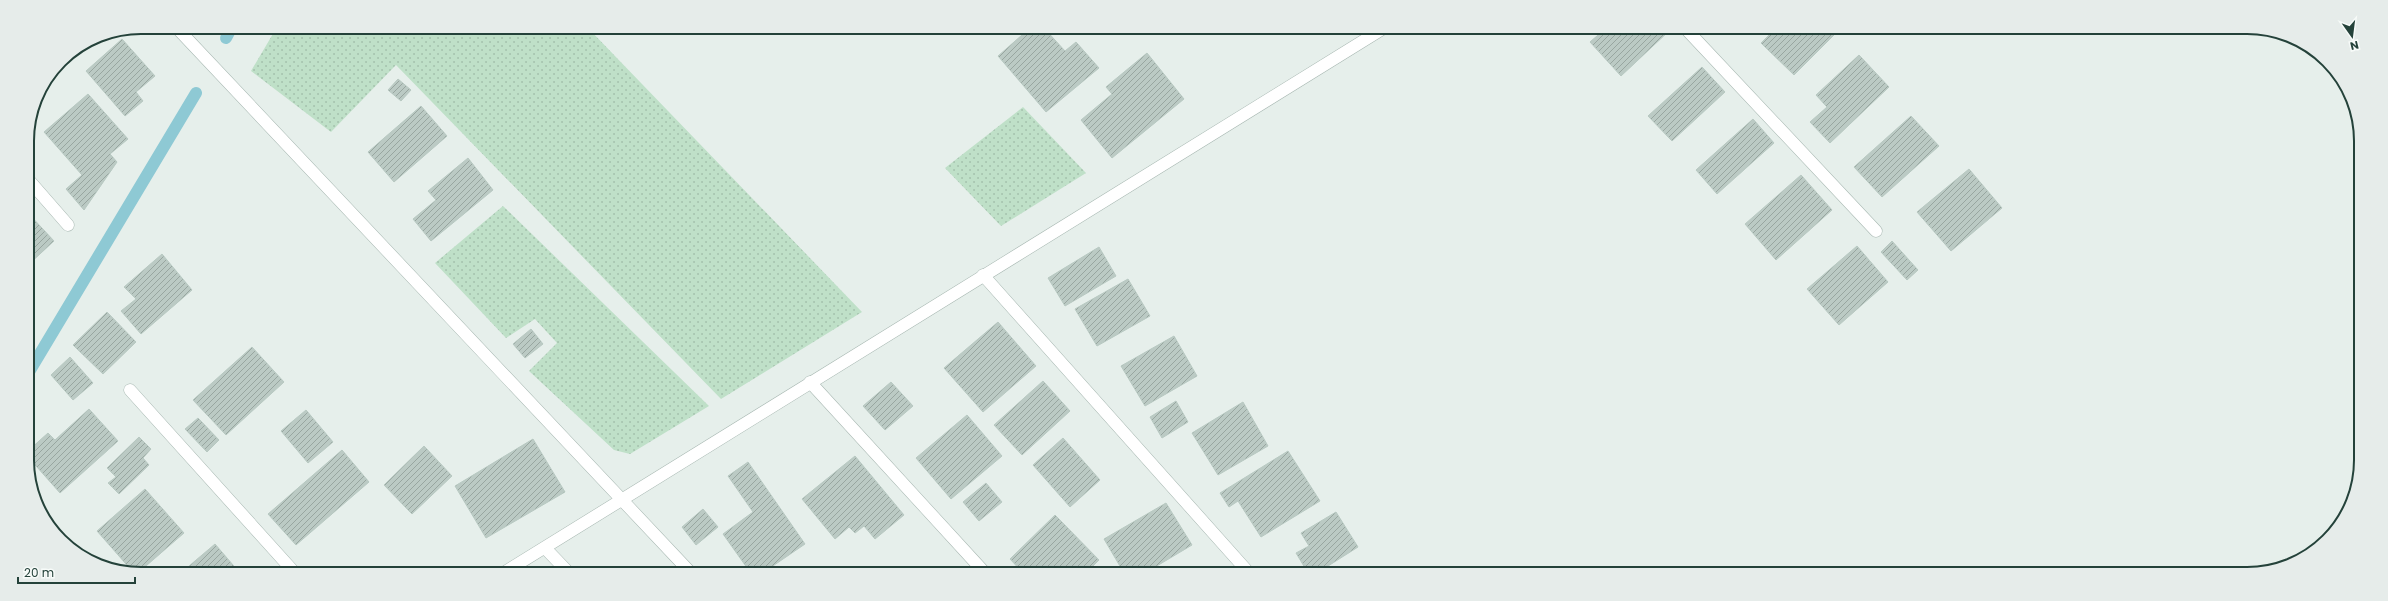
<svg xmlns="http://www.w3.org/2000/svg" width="2388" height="601" viewBox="0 0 2388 601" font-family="Poppins,sans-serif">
<defs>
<pattern id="grass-dots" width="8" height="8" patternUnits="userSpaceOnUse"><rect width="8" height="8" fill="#bfe0c8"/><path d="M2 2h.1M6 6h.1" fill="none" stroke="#a4c1ad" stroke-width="1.8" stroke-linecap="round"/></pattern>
<pattern id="building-hatch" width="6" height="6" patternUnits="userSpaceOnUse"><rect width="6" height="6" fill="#bbcac4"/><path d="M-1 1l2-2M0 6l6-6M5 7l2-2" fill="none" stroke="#98a6a0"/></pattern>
</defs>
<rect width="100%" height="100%" fill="#e6efeb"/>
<g fill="url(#grass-dots)">
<polygon points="277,27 587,27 862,312 721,399 396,65 331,132 251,71"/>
<polygon points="1023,107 1086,173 1001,226 945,168"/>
<polygon points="503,206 709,406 630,454 614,450 529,371 557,343 535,319 506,338 435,263"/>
</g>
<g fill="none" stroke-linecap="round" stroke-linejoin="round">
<g stroke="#8ec9d4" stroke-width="12">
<polyline points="226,38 232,27"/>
<polyline points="29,372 196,93"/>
</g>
</g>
<g fill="url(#building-hatch)" stroke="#b8c9c2">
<polygon points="1030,28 1044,28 1065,51 1076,42 1099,68 1046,112 998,56"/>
<polygon points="1605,29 1667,29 1669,31 1621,76 1590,42"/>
<polygon points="1775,29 1836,29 1838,31 1794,75 1761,43"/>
<polygon points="122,39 155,76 136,92 143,101 125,116 86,71"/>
<polygon points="1147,53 1184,99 1112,158 1081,120 1112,94 1106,87"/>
<polygon points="1859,55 1889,87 1830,143 1810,122 1827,107 1816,95"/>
<polygon points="1702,67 1725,92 1672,141 1648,116"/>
<polygon points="398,79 411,90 401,101 388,90"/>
<polygon points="88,94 128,139 110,154 117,162 84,210 66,189 82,175 44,132"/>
<polygon points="421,106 447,136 394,182 368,152"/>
<polygon points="1911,116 1939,146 1882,197 1854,167"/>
<polygon points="1753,119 1774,143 1717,194 1696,170"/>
<polygon points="468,158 493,190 431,241 413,219 436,200 428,191"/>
<polygon points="1969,169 2002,208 1951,251 1917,212"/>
<polygon points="1801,175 1832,210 1776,260 1745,224"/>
<polygon points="28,213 54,241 28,265"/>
<polygon points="1892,241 1918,270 1907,280 1881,252"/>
<polygon points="1857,246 1888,282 1839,325 1807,289"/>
<polygon points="1099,247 1116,276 1065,306 1048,278"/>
<polygon points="162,254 192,290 141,334 121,311 136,299 124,287"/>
<polygon points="1128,279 1150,316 1097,346 1075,309"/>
<polygon points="107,312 136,342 103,374 73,345"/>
<polygon points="998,322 1036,366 983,412 944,368"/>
<polygon points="531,329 543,344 525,358 513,344"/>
<polygon points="1174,336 1197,376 1145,406 1121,366"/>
<polygon points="252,347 284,382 226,435 193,400"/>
<polygon points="70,357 93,383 73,400 51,375"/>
<polygon points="1043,381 1070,411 1022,455 994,425"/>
<polygon points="891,382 913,406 885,430 863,406"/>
<polygon points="1176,401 1188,422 1162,438 1150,417"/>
<polygon points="1243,402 1268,446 1218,475 1192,433"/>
<polygon points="89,409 118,441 60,493 29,458 29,450 48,433 55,440"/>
<polygon points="306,410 333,442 308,463 281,431"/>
<polygon points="967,415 1002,456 951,499 916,458"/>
<polygon points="198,418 219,440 207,452 185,429"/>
<polygon points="139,437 151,449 143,458 149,465 119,494 108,483 116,477 107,468"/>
<polygon points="1063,438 1100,480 1070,507 1033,465"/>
<polygon points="533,439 565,492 486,538 455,486"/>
<polygon points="424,446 452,476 412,514 384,485"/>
<polygon points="342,450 369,482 296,545 268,514"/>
<polygon points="1288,451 1320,501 1261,537 1238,501 1229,507 1220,493"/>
<polygon points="855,456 904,515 875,539 864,526 855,533 849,527 835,539 802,499"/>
<polygon points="748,462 805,544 764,572 750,572 723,534 753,512 728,476"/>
<polygon points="986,483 1002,502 979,521 963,502"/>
<polygon points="145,489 184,533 139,572 133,572 97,531"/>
<polygon points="1166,503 1192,545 1145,573 1124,573 1104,539"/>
<polygon points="703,509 718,527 696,545 682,527"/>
<polygon points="1336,512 1358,547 1317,573 1308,573 1296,553 1309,546 1301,533"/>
<polygon points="1055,515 1099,560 1086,573 1023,573 1010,559"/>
<polygon points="215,544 239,572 182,572"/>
</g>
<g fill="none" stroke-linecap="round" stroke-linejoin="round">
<g stroke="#a8b8b2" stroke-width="13">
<polyline id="service" points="545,548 568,572"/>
</g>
<g stroke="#a8b8b2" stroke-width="13">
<g id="minor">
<polyline points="176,27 690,572"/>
<polyline points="1686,29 1876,231"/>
<polyline points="27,178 68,225"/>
<polyline points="983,275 1249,573"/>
<polyline points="810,382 985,573"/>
<polyline points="130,390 294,572"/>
</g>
</g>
<g stroke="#a8b8b2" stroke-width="13">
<polyline id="tertiary" points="505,572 1384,28"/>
</g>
<use href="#service" stroke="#fff" stroke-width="12"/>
<use href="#minor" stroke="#fff" stroke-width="12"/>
<use href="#tertiary" stroke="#fff" stroke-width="12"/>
</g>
<path d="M0 0H2388V601H0ZM141 34H2247A107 107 0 0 1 2354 141V460A107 107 0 0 1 2247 567H141A107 107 0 0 1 34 460V141A107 107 0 0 1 141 34Z" fill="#e6ecea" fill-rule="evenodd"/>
<path fill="none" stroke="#24423a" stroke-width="2" d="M141 34H2247A107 107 0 0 1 2354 141V460A107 107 0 0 1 2247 567H141A107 107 0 0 1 34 460V141A107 107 0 0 1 141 34Z"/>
<g transform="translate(2352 36) rotate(166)" stroke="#f7fbf9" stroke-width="3" paint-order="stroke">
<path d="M0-3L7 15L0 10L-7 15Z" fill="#24423a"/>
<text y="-6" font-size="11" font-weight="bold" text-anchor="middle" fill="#24423a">N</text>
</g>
<path d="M18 577v6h117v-6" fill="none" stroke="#24423a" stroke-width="2"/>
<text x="24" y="577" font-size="12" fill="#24423a" stroke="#f7fbf9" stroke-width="3" paint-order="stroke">20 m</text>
</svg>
